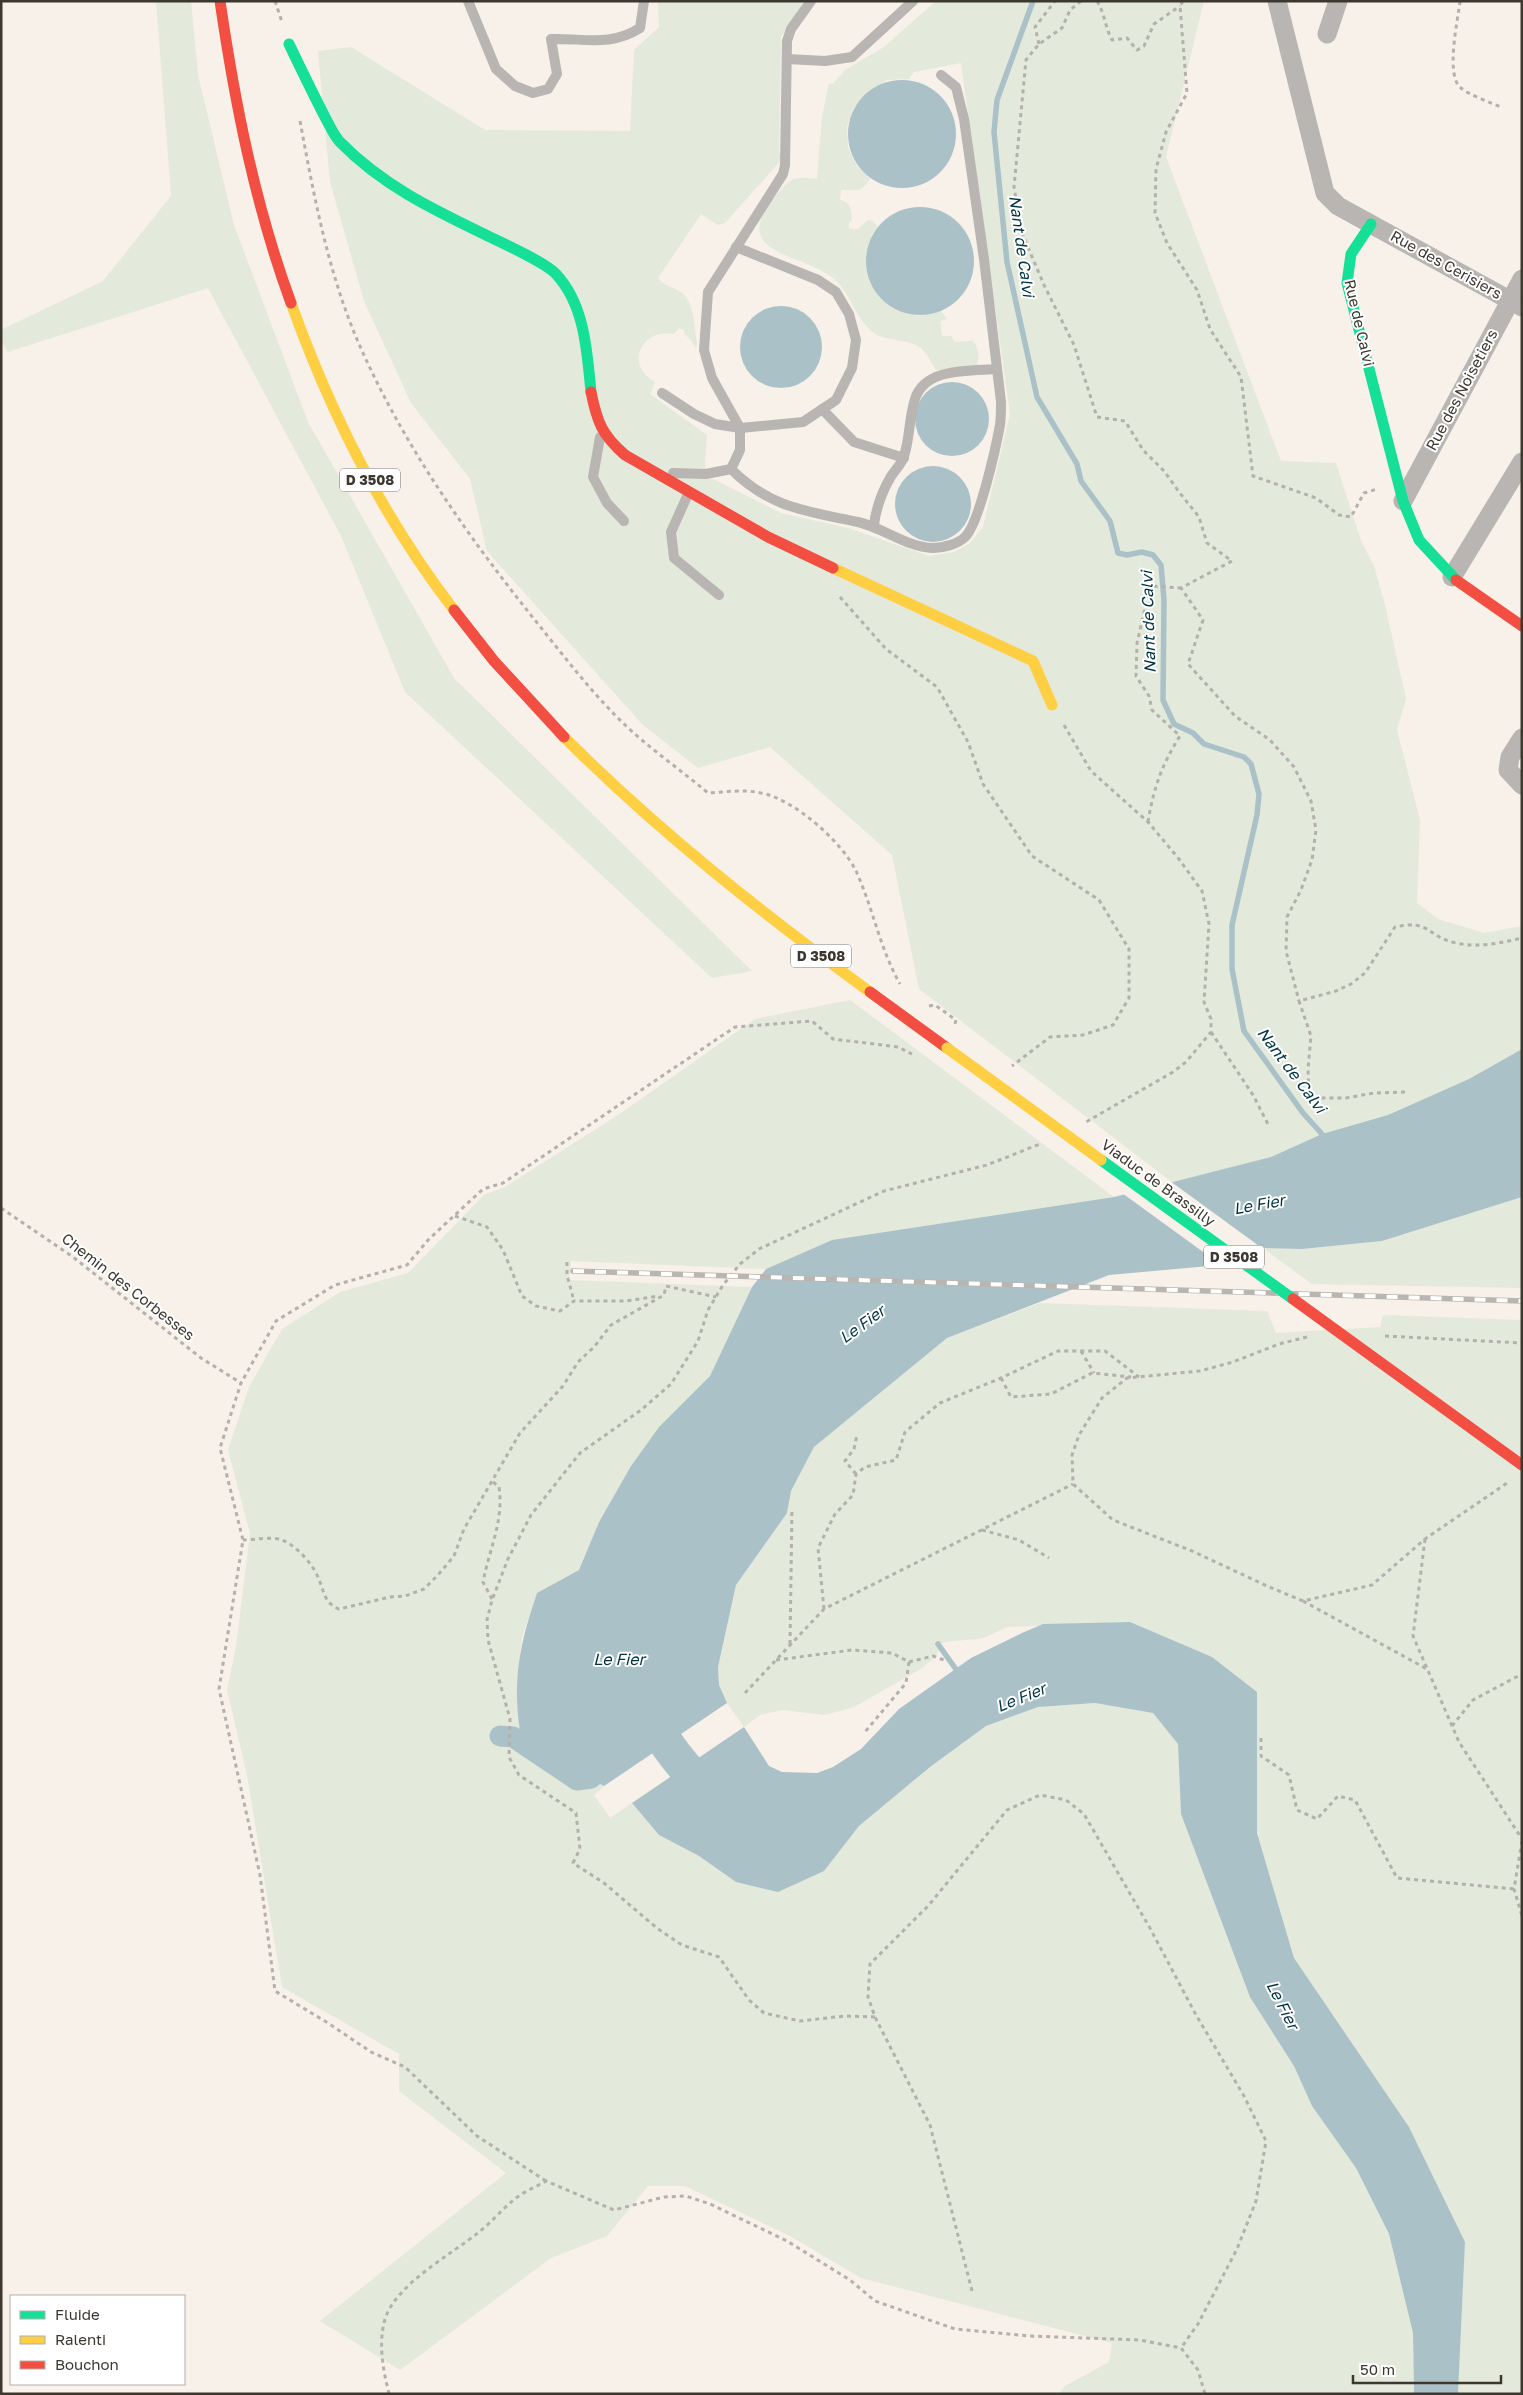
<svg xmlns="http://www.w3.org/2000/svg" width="1523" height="2395" viewBox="0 0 1523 2395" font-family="'Golos Text',sans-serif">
<rect width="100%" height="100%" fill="#f7f1e9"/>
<g fill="#e3e9db">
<polygon points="156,1 191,1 198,75 234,225 308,422 454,678 752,971 712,978 405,692 341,536 208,288 8,352 1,341 1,330 103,281 171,196"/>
<path d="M 658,1 L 804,1 L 781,37 L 779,153 L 783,158 L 725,223 L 718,225 L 701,214 L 658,278 C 664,286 674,287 682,293 C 695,303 694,328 697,343 L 696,348 L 690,339 L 684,334 L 685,331 L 679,328 L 674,334 C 641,328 624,365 655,382 L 650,394 L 707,435 L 705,464 L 707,479 L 713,479 L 781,513 L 848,528 L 929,556 L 954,552 L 969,544 L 983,527 L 1010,414 L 961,63 L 914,72 L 909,79 L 887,80 L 854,107 L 847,127 L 848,148 L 857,166 L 870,178 C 863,193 855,190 841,190 L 840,200 C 852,202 851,211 852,221 L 849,222 L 849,229 L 858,229 L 868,220 L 873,221 L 878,227 L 871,235 L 896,310 L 918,316 L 941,311 L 947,319 L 940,321 L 942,336 L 951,336 L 955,342 L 973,341 C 978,346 980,358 977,365 L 936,370 C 932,364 927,353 921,348 C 908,338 887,342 874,333 C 855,319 851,293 833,278 C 801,252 724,255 778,193 C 793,176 795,177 817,179 L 822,117 L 829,83 L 833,84 L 845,70 L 884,47 L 936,1 L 1204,1 L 1166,157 L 1281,461 L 1336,463 L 1361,541 L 1374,566 L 1385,605 L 1406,699 L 1397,730 L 1420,820 L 1417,903 L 1438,919 L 1484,933 L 1522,926 L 1522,1049 L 1469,1079 L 1388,1115 L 1322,1134 L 1271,1157 L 1173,1183 L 919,989 L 892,855 L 770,747 L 698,768 L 643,725 L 487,551 L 470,479 L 411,403 L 364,301 L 330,182 L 318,51 L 351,47 L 485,130 L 630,131 L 634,50 L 659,27 Z"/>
<polygon points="850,1000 1114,1197 832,1240 766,1269 571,1261 569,1280 752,1287 710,1376 659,1427 631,1466 599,1522 579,1570 537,1593 522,1638 517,1678 517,1709 573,1769 604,1786 594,1795 610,1818 632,1803 659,1835 699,1856 736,1882 824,1871 859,1826 930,1767 986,1726 1038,1707 1095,1703 1153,1713 1178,1744 1181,1815 1294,2066 1312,2106 1356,2168 1389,2234 1413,2333 1414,2394 1059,2394 1065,2386 1109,2362 1112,2343 861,2278 790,2236 685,2186 648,2186 607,2236 551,2258 400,2370 320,2321 506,2173 399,2091 399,2054 282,1987 247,1775 227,1690 236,1647 250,1533 228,1450 249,1387 282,1329 340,1292 408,1273 484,1195 505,1187 618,1115 755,1019"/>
<polygon points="1522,1197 1522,1288 1312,1284 1263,1248 1302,1249 1382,1241"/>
<path d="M 1040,1303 L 1267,1311 L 1276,1333 L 1380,1327 L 1383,1315 L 1522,1320 L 1522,2394 L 1458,2394 L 1465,2242 L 1409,2127 L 1294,1958 L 1257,1833 L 1257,1692 L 1130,1622 L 1009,1627 C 1000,1629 992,1635 983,1638 C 970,1641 956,1639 942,1643 L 936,1657 L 919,1670 L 854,1707 L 825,1715 L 783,1710 L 760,1715 L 744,1727 L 727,1703 L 719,1685 L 718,1667 L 736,1585 L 787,1513 L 791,1491 L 814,1447 L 947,1338 Z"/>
</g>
<g fill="#abc1c8">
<circle cx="902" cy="134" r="54"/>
<circle cx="920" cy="261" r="54"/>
<circle cx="781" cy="347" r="41"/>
<circle cx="952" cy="419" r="37"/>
<circle cx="933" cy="504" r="38"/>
<path d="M 1522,1049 L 1522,1197 L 1382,1241 L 1302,1249 L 1263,1248 L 1209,1266 L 1109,1275 L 947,1338 L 814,1447 L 791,1491 L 787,1513 L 736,1585 L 718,1667 L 719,1685 L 727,1703 L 604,1786 L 573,1769 L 520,1731 C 512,1679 520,1643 537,1593 L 579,1570 L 599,1522 L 631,1466 L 659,1427 L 710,1376 L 752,1287 L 766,1269 L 832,1240 L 1114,1197 L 1271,1157 L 1322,1134 L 1388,1115 L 1469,1079 Z"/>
<polygon points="1130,1622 1212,1657 1257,1692 1257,1833 1294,1958 1409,2127 1465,2242 1458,2394 1414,2394 1413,2333 1389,2234 1356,2168 1312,2106 1294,2066 1250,1997 1181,1814 1178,1744 1153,1713 1095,1703 1038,1707 986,1726 930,1767 859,1826 824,1871 778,1892 736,1882 699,1856 659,1835 632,1803 744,1727 769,1766 782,1772 817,1773 833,1767 861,1749 899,1709 971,1658 1022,1633 1043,1624"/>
</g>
<polygon fill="#f7f1e9" points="1170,1181 1266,1251 1221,1265 1122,1193"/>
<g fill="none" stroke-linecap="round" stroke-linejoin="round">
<g stroke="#abc1c8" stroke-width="5.5">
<polyline points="1033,1 997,100 994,132 1007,262 1037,397 1077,464 1081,481 1110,521 1118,553 1127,555 1142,552 1153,555 1161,565 1164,600 1163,700 1174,724 1193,733 1204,744 1244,757 1251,764 1259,794 1257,815 1232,925 1232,969 1244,1031 1303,1113 1322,1134 1320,1140"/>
<polyline points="938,1644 960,1675"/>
</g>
<polyline stroke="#abc1c8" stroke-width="21" points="500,1736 513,1737 577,1780 591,1778 613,1758"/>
<path stroke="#abc1c8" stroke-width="35" d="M 643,1703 C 658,1737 690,1778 719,1801"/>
<g stroke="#b4b0ad" stroke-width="3" stroke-dasharray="4 4" stroke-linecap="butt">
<polyline points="275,1 282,22"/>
<polyline points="1081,1 1070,10 1062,28 1039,44 1026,60 1014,187 1022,233 1044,285 1074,345 1097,417 1125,421 1143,450 1164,471 1179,492 1199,517 1207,543 1232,561 1181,588 1203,620 1188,664 1235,716 1270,740 1294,767 1311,801 1316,830 1312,860 1301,890 1287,917 1286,951 1299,1001"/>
<path d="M 1097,1 C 1105,14 1105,27 1112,40 L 1127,38 L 1137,50 L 1144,46 L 1154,24 L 1180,6"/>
<polyline points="1183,1 1180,6 1187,93 1166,132 1156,169 1155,213 1167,243 1197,290 1210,329 1241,377 1253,476 1316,498 1339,515 1351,517 1364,493 1377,489"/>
<path d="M 1460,1 C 1458,20 1445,76 1461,88 C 1469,95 1492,103 1503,108"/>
<polyline points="1039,44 1035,27 1055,1"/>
<path d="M 300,121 C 314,196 328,273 359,344 C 403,444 466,534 534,619 C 563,655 591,692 624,724 C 650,749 681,770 708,793 C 726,792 744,789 761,793 C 794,799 842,842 856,871 C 873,908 880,949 900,984"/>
<polyline points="840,597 886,649 937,687 968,742 983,784 1032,856 1099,900 1129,949 1129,998 1113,1025 1083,1035 1050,1037 1012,1066"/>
<polyline points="1064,725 1091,771 1148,822 1179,859 1202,891 1209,924 1204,1002 1211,1019 1211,1032 1186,1062 1173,1072 1086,1122"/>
<path d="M 1148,822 C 1153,790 1162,764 1180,736 L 1152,710 L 1149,696 L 1136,676 L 1137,643 L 1150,586 L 1181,588"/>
<polyline points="929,1006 935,1005 956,1020 955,1024"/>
<polyline points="1211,1032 1253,1095 1269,1126"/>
<path d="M 1405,1092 L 1374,1093 L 1346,1098 L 1309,1098 L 1308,1069 L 1311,1036 L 1299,1001 L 1336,991 L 1351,984 L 1365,973 L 1395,927 C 1431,919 1427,937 1456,943 C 1477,948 1501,943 1522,938"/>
<polyline points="1,1208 73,1257 201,1358 241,1383"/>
<polyline points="455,1216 487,1227 503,1250 522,1296 536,1306 560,1311 574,1301 626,1301 659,1296"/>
<polyline points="567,1262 567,1275 574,1301"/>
<polyline points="1385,1336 1522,1343"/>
<polyline points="1307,1337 1279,1344 1233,1362 1200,1371 1127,1378 1102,1398 1079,1435 1072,1455 1073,1484 1113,1520 1192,1551 1267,1586 1303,1601 1372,1585 1425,1539 1507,1483"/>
<polyline points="1081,1351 1094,1373"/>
<polyline points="1001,1378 1011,1397 1051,1394 1092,1373 1131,1377"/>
<polyline points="856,1474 845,1461 854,1449 857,1435"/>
<polyline points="982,1530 1019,1540 1049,1558"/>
<polyline points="1425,1539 1413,1636 1459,1742 1522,1839"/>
<path d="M 243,1540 C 254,1540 272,1536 282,1540 C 295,1545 311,1562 317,1575 C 324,1589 323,1603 339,1609 L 390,1597 L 405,1596 L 424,1589 L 438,1575 L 454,1556 L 464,1529 L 520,1433 L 563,1386 L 578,1362 L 594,1347 L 611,1325 L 664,1295 L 666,1286 L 716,1297"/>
<path d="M 492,1599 L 483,1582 C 489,1550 504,1521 499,1487 L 492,1481"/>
<polyline points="1303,1601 1427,1669"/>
<polyline points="824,1609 818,1548 835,1514 853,1495 856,1474 865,1467 896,1460 905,1432 940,1403 1001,1378 1058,1351 1105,1351 1139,1377"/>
<polyline points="790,1644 792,1508"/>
<polyline points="776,1660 852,1650 892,1653 909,1662 906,1683 865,1732"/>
<polyline points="909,1662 933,1656 944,1660"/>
<polyline points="745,1693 824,1609 1073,1484"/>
<polyline points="1452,1726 1473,1700 1522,1674"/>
<polyline points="1261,1738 1261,1756 1289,1775 1297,1810 1317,1819 1338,1796 1355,1800 1397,1878 1514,1889"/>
<polyline points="1522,1841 1514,1889 1522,1916"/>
<polyline points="875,2017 845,2016 800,2021 764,2013 749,2000 719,1957 682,1945 658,1929 604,1883 573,1863 580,1849 576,1813 519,1775 509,1757 510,1719 488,1640 487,1620 492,1600 508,1559 531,1515 580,1453 641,1410 671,1384 698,1341 708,1310 723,1285 740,1264 759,1249 884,1191 987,1165 1040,1144"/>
<polyline points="546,2181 477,2136 405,2067 371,2052 328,2023 275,1991 260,1875 219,1689 243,1540 220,1448 241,1383 276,1321 335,1285 407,1265 429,1239 483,1189 503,1183 735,1027 812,1021 833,1039 898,1047 912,1054"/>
<polyline points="972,2291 930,2125 875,2017 868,1997 870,1964 928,1906 1007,1810 1040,1795 1066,1800 1084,1814 1151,1930 1196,2015 1244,2096 1266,2141 1256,2201 1237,2249 1198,2324 1181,2348"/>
<path d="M 389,2394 C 383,2369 378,2344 385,2319 C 396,2284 452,2254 479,2232 C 492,2222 503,2208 516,2198 C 525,2191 536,2187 546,2181 L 614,2210 L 664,2197 L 686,2196 L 710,2204 L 787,2241 L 850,2280 L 875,2301 L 955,2329 L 1030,2336 L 1140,2340 L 1181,2348 L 1198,2370 L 1205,2394"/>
</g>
<g stroke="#b8b5b2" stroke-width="10">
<path d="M 468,1 L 496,69 L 515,86 L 533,93 L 548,89 L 557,74 L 551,39 C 585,38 610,47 640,28 L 644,1"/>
<polyline points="787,59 825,61 852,57 913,1"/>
<polyline points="662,393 694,414 715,424 740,428 803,422 836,400 852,368 856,340 849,314 836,292 818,280 736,247"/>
<polyline points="822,409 854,442 904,458"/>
<polyline points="600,437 593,477 607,503 624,521"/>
<path d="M 731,469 C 770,508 806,511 858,522 C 884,528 906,547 933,548 C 943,548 958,544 965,537 C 979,524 996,447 1000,425 C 1001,418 1001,410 1001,402 L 984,259 L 964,119 L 956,87 L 941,75"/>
<polyline points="673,473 706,474 731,469 740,450 740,428 712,378 704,350 708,292 783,174 785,165 787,41 791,29 811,1"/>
<polyline points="689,492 671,532 674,558 719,595"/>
<path d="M 874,525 C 876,508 881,494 890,478 C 894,471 902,464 904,456 C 910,438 909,417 915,399 C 925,367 971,371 997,369"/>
</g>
<g stroke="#b8b5b2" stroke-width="19">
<polyline points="1277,1 1325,193 1338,206 1522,307"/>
<polyline points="1327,34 1338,1"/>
<polyline points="1403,501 1522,279"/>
<polyline points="1452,577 1522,462"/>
<polyline points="1522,738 1510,757 1508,770 1522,785"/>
</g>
<g stroke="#16e098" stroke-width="11">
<path d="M 289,44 C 301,69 313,94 326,119 C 330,126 334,136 340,142 C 382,185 432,209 486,235 C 502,243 545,262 556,274 C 585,305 587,352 591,392"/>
<polyline points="1371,224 1351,254 1347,283 1403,501 1419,540 1456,580"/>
</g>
<g stroke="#ffcf43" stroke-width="11">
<path d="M 291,303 C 330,412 383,518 454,610"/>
<polyline points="833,568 1033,661 1052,705"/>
<path d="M 564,737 C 658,831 763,914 870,992"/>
</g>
<g stroke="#f24e42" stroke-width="11">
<path d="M 220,1 C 235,104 255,205 291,303"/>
<path d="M 591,392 C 597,422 602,435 625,455 L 768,537 L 833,568"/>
<polyline points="1456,580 1522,626"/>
<polyline points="454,610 494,661 564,737"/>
<polyline points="870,992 947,1048"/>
</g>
<g stroke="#b9b5b0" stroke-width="5.5">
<polyline id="rail" points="573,1271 1522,1301"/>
</g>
<use href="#rail" stroke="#fff" stroke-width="4" stroke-dasharray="11" stroke-linecap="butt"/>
<polyline stroke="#16e098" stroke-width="11" points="1101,1160 1293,1299"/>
<polyline stroke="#ffcf43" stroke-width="11" points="947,1048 1101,1160"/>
<polyline stroke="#f24e42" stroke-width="11" points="1293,1299 1522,1465"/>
</g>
<g text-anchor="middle" stroke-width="4" stroke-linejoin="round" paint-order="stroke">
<g fill="#fff" stroke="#76736d" stroke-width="1">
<rect x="340" y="468.5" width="60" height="23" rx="4"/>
<rect x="791" y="944.5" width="60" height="23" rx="4"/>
<rect x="1204" y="1245.5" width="60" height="23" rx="4"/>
</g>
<g font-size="14" font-weight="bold" fill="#3c372f">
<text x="370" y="485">D 3508</text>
<text x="821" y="961">D 3508</text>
<text x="1234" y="1262">D 3508</text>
</g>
<g font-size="15" fill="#3c372f" stroke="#fff">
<text transform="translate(1446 265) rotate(29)" y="5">Rue des Cerisiers</text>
<text transform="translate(1359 323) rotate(77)" y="5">Rue de Calvi</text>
<text transform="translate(1462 390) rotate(-62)" y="5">Rue des Noisetiers</text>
<text transform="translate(1158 1183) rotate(36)" y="5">Viaduc de Brassilly</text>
<text transform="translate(128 1287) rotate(38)" y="5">Chemin des Corbesses</text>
</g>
<g font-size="16" font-style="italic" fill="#003443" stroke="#fff">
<text transform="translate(1022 246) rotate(82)" y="6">Nant de Calvi</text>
<text transform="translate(1148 622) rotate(-92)" y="6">Nant de Calvi</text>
<text transform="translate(1292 1070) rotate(53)" y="6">Nant de Calvi</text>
<text transform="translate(1259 1204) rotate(-10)" y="6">Le Fier</text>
<text transform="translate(862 1324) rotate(-36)" y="6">Le Fier</text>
<text x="619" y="1665">Le Fier</text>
<text transform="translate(1021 1697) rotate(-22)" y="6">Le Fier</text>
<text transform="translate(1283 2005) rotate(63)" y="6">Le Fier</text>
</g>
</g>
<rect width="1523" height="2395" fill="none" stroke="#3c372f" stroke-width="5"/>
<rect x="10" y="2295" width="175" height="90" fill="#ffffff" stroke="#b1afac"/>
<rect x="20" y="2311" width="25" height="8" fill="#16e098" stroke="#b1afac"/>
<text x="55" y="2320" font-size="15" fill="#3c372f">Fluide</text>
<rect x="20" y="2336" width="25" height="8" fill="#ffcf43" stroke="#b1afac"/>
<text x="55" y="2345" font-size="15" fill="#3c372f">Ralenti</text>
<rect x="20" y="2361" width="25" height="8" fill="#f24e42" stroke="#b1afac"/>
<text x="55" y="2370" font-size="15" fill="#3c372f">Bouchon</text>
<path d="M1353 2375v8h148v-8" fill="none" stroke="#3c372f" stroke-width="2.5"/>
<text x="1360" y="2375" font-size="15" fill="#3c372f" stroke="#ffffff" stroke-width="4" paint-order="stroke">50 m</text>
</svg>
